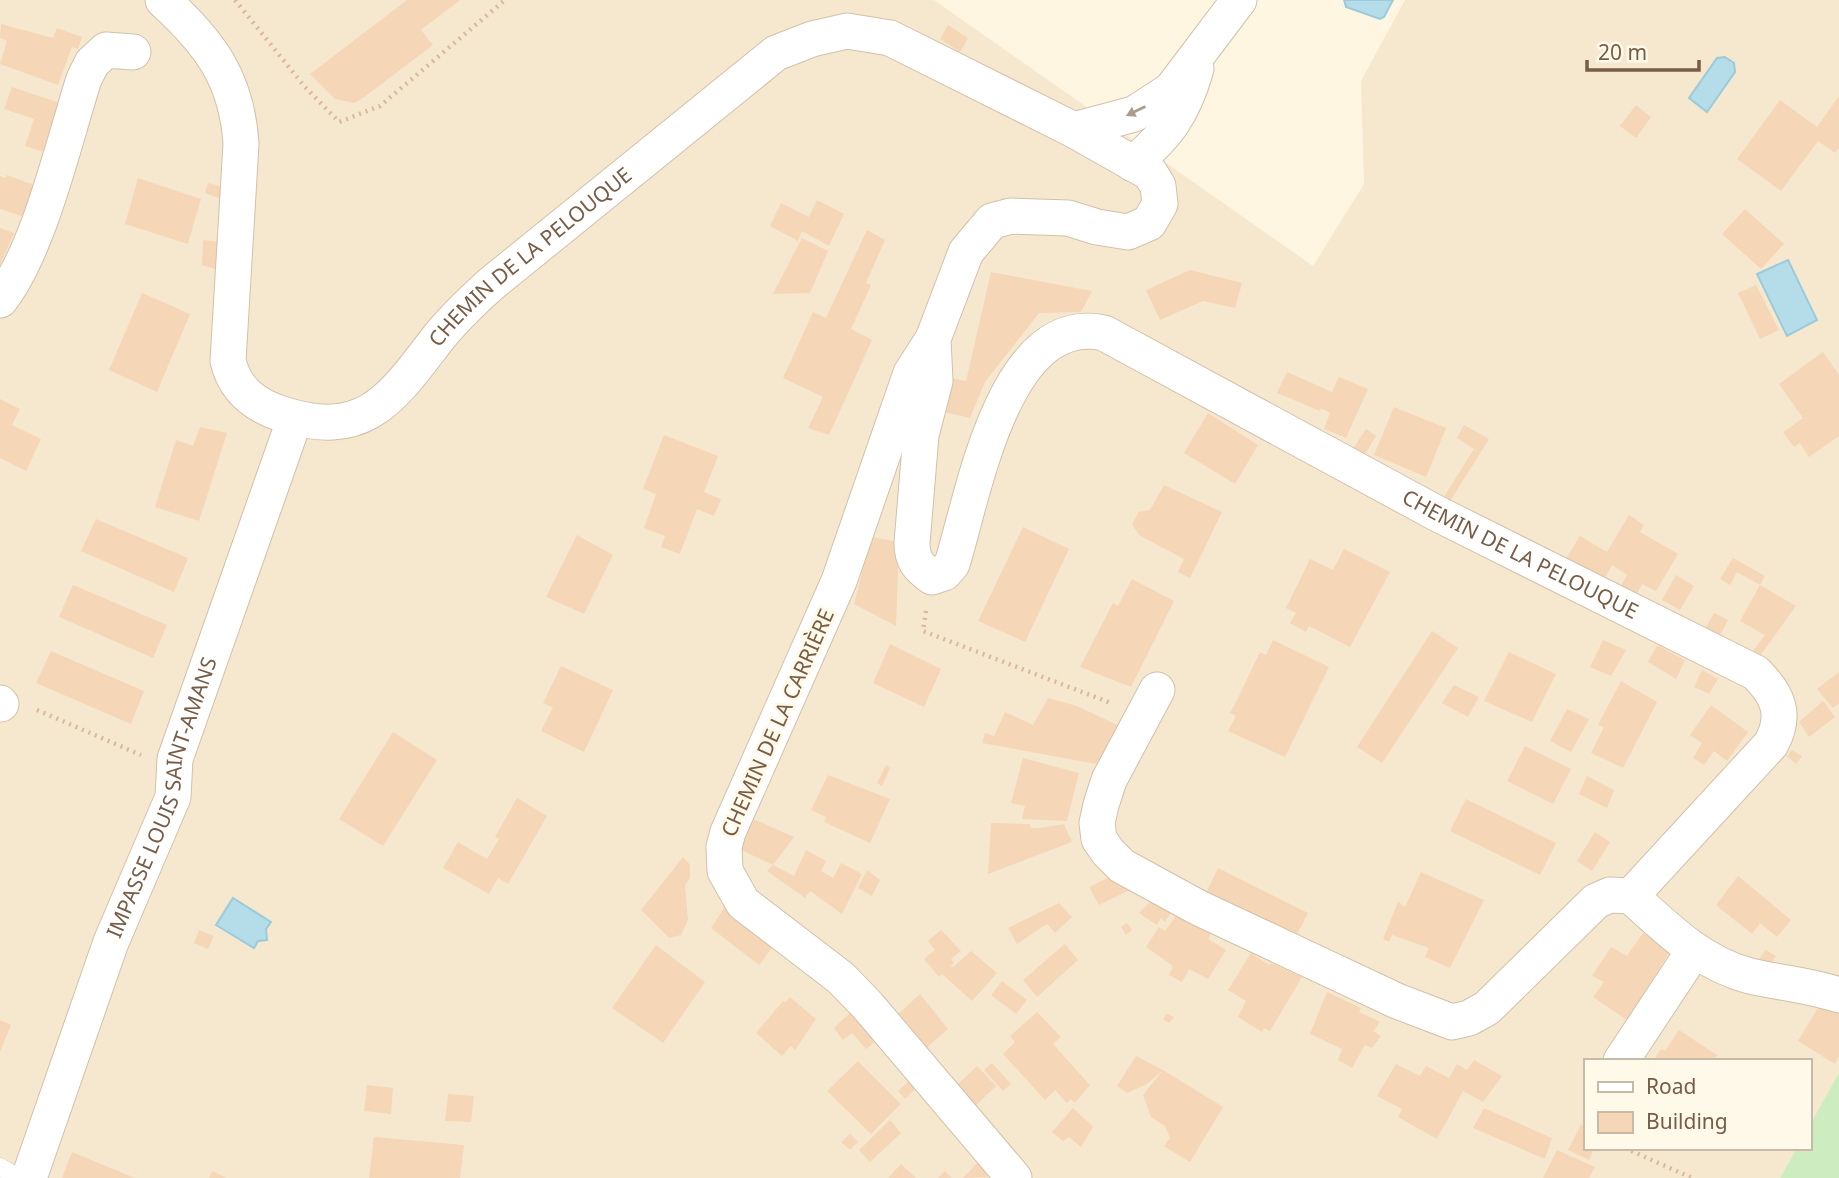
<svg xmlns="http://www.w3.org/2000/svg" width="1839" height="1178" viewBox="0 0 1839 1178" font-family="'Noto Sans',sans-serif">
<rect width="100%" height="100%" fill="#fef6e1"/>
<polygon fill="#f6e8cf" points="0,0 934,0 1313,266 1364,184 1361,81 1405,0 1839,0 1839,1073 1809,1126 1809,1061 1585,1061 1585,1148 1797,1148 1780,1178 0,1178"/>
<polygon fill="#cdecbf" points="1839,1073 1839,1178 1780,1178 1797,1148 1809,1148 1809,1126"/>
<g fill="#b5dce9" stroke="#9acbdb" stroke-width="2">
<polygon points="1344,0 1393,0 1384,17 1380,19 1346,7"/>
<polygon points="1725,57 1734,63 1735,72 1707,112 1689,98 1717,58"/>
<polygon points="1788,260 1817,320 1787,336 1757,274"/>
<polygon points="233,898 271,922 266,929 267,940 258,941 254,948 216,925"/>
</g>
<g fill="#f5d6b7">
<polygon points="407,0 460,0 421,30 433,45 363,98 354,103 335,99 310,74"/>
<polygon points="1,24 53,38 57,28 82,37 78,49 72,47 58,85 0,64 7,41 0,38"/>
<polygon points="948,25 968,38 960,52 940,39"/>
<polygon points="12,87 60,103 44,152 25,146 34,119 4,109"/>
<polygon points="1839,96 1839,148 1835,153 1818,141 1781,191 1737,159 1780,100 1817,127"/>
<polygon points="1636,105 1651,117 1636,138 1620,126"/>
<polygon points="7,175 34,185 24,217 0,209 0,176 5,178"/>
<polygon points="138,178 201,199 188,244 125,224"/>
<polygon points="208,183 224,187 224,200 205,193"/>
<polygon points="817,200 844,214 829,246 802,231 798,241 770,226 781,203 809,217"/>
<polygon points="1745,209 1784,244 1761,269 1722,234"/>
<polygon points="0,228 14,233 0,265"/>
<polygon points="867,230 885,240 866,283 871,285 851,329 872,340 829,435 808,428 823,397 783,378 813,312 826,318"/>
<polygon points="802,238 828,251 810,293 773,294"/>
<polygon points="203,240 221,242 219,270 202,265"/>
<polygon points="1190,270 1242,283 1235,308 1203,301 1160,320 1146,290"/>
<polygon points="991,272 1092,291 1081,312 1039,313 985,382 970,418 944,412 950,378 966,381"/>
<polygon points="1756,285 1779,330 1760,339 1738,293"/>
<polygon points="142,293 190,314 157,392 109,370"/>
<polygon points="1823,352 1839,375 1839,436 1809,457 1800,443 1794,447 1783,432 1803,418 1779,384"/>
<polygon points="1287,372 1332,392 1339,377 1368,389 1346,438 1324,429 1330,413 1321,408 1320,411 1277,393"/>
<polygon points="0,399 20,409 12,425 41,439 26,471 0,458"/>
<polygon points="1394,407 1446,428 1426,477 1374,455"/>
<polygon points="1208,413 1258,445 1235,484 1184,453"/>
<polygon points="1464,425 1489,439 1445,509 1439,505 1474,449 1457,438"/>
<polygon points="200,427 227,433 199,521 155,507 176,440 193,446"/>
<polygon points="1366,429 1376,436 1361,461 1350,453"/>
<polygon points="664,435 718,456 704,492 721,499 714,516 697,509 680,554 661,547 665,536 644,528 656,494 643,489"/>
<polygon points="1164,485 1222,512 1190,578 1178,572 1184,559 1139,535 1132,524 1139,512 1150,510"/>
<polygon points="1629,515 1644,525 1640,532 1678,554 1656,591 1642,584 1635,597 1619,589 1627,575 1612,565 1603,581 1564,562 1580,536 1607,552"/>
<polygon points="96,519 188,558 174,592 81,551"/>
<polygon points="1023,527 1069,549 1025,642 978,621"/>
<polygon points="577,535 613,555 584,614 546,597"/>
<polygon points="871,537 899,542 896,626 854,604"/>
<polygon points="1344,549 1390,572 1350,647 1309,626 1306,632 1290,623 1296,613 1286,608 1310,559 1333,570"/>
<polygon points="1733,558 1765,576 1760,585 1737,572 1730,585 1720,579"/>
<polygon points="1676,575 1694,586 1680,610 1662,600"/>
<polygon points="1132,579 1174,601 1131,687 1080,667 1113,603 1118,606"/>
<polygon points="73,585 167,625 153,658 59,617"/>
<polygon points="1760,585 1796,606 1757,660 1750,655 1765,635 1740,621"/>
<polygon points="1714,613 1728,620 1718,640 1704,631"/>
<polygon points="1432,631 1458,648 1382,763 1357,747"/>
<polygon points="1273,640 1329,667 1285,757 1228,731 1236,716 1230,713 1238,698 1260,652 1266,655"/>
<polygon points="1603,640 1626,650 1611,676 1590,667"/>
<polygon points="890,644 941,669 924,707 873,683"/>
<polygon points="1657,645 1685,660 1676,679 1648,662"/>
<polygon points="51,651 144,691 131,724 36,683"/>
<polygon points="1509,652 1556,674 1532,722 1484,701"/>
<polygon points="561,666 613,690 584,752 541,731 553,707 543,703"/>
<polygon points="1702,670 1718,679 1709,694 1694,687"/>
<polygon points="1839,672 1839,703 1833,708 1817,689"/>
<polygon points="1621,681 1657,702 1623,768 1591,753 1604,727 1598,725"/>
<polygon points="1454,685 1479,697 1468,717 1442,703"/>
<polygon points="1048,698 1077,706 1124,728 1107,766 982,743 985,733 994,736 1005,712 1033,725"/>
<polygon points="1823,701 1835,717 1809,737 1799,722"/>
<polygon points="1711,705 1748,732 1727,761 1714,751 1704,765 1693,758 1702,743 1690,735"/>
<polygon points="1567,709 1589,719 1571,752 1550,741"/>
<polygon points="393,732 437,760 383,846 339,819"/>
<polygon points="1525,746 1571,769 1553,804 1507,781"/>
<polygon points="1792,750 1802,756 1796,764 1787,756"/>
<polygon points="1023,758 1079,773 1067,821 1022,819 1025,806 1011,803"/>
<polygon points="886,765 890,768 882,786 877,783"/>
<polygon points="828,775 890,799 870,843 824,822 826,817 811,810"/>
<polygon points="1587,776 1614,790 1607,808 1579,794"/>
<polygon points="517,798 547,816 508,884 498,878 489,894 443,868 458,842 487,859 499,839 495,837"/>
<polygon points="1466,799 1556,843 1540,875 1450,831"/>
<polygon points="751,818 794,837 773,865 794,876 806,850 826,861 821,871 833,878 841,863 862,874 842,914 810,891 805,898 767,871 773,865 739,849"/>
<polygon points="991,823 1030,824 1031,828 1040,828 1064,824 1072,842 988,874"/>
<polygon points="1595,832 1610,842 1592,871 1577,861"/>
<polygon points="683,857 690,865 690,878 685,885 688,920 681,935 669,938 641,910"/>
<polygon points="1218,868 1308,913 1292,944 1203,899"/>
<polygon points="867,870 880,880 872,896 858,888"/>
<polygon points="1421,872 1484,900 1450,968 1425,957 1429,948 1392,935 1389,942 1383,939 1398,902 1405,907"/>
<polygon points="1116,874 1132,889 1099,905 1089,887"/>
<polygon points="1738,876 1791,920 1777,937 1760,923 1752,934 1716,905"/>
<polygon points="1156,896 1175,905 1165,922 1161,918 1157,925 1139,913"/>
<polygon points="1059,903 1072,917 1055,933 1047,924 1017,944 1008,928"/>
<polygon points="726,905 776,943 759,965 711,928"/>
<polygon points="1177,915 1215,927 1208,939 1226,950 1208,979 1189,969 1182,982 1169,975 1173,966 1146,947 1159,927 1165,931"/>
<polygon points="1127,923 1132,930 1126,935 1121,927"/>
<polygon points="199,930 214,936 208,949 194,943"/>
<polygon points="941,930 961,951 951,959 954,963 950,966 953,967 971,951 997,973 972,1001 942,974 939,977 924,959 935,950 928,941"/>
<polygon points="1643,933 1671,950 1627,1020 1593,997 1604,982 1592,976 1611,947 1627,956"/>
<polygon points="1065,944 1078,960 1037,997 1023,980"/>
<polygon points="656,945 705,982 663,1043 612,1008"/>
<polygon points="1766,950 1776,956 1767,968 1754,965"/>
<polygon points="1251,953 1269,965 1271,963 1302,977 1270,1031 1264,1028 1262,1032 1238,1017 1246,1001 1228,990"/>
<polygon points="1002,981 1027,1000 1016,1014 991,995"/>
<polygon points="1327,992 1361,1008 1359,1012 1380,1022 1373,1031 1381,1036 1372,1048 1365,1045 1352,1068 1338,1060 1342,1049 1310,1034"/>
<polygon points="920,994 948,1029 924,1050 896,1016"/>
<polygon points="790,997 816,1019 795,1050 791,1046 782,1056 756,1033 783,1001 786,1002"/>
<polygon points="1822,1001 1839,1009 1839,1056 1835,1064 1798,1041"/>
<polygon points="853,1010 878,1039 866,1049 852,1033 843,1040 834,1028"/>
<polygon points="1037,1012 1061,1037 1053,1044 1090,1085 1075,1103 1071,1099 1067,1103 1055,1090 1045,1100 1003,1054 1015,1042 1010,1036"/>
<polygon points="1167,1014 1174,1017 1169,1023 1163,1019"/>
<polygon points="0,1020 11,1025 0,1052"/>
<polygon points="1679,1030 1717,1055 1713,1061 1653,1061 1661,1049 1665,1051"/>
<polygon points="1136,1056 1163,1070 1147,1084 1127,1093 1117,1086"/>
<polygon points="1474,1060 1502,1076 1483,1102 1463,1091 1437,1139 1398,1117 1402,1109 1377,1096 1396,1064 1420,1076 1426,1066 1449,1078 1457,1064 1467,1070"/>
<polygon points="858,1061 901,1104 871,1134 827,1091"/>
<polygon points="992,1063 1011,1084 1003,1091 984,1070"/>
<polygon points="977,1066 996,1086 972,1109 955,1087"/>
<polygon points="1163,1070 1223,1107 1190,1162 1164,1146 1170,1138 1165,1126 1151,1117 1143,1095"/>
<polygon points="910,1080 917,1087 905,1099 898,1091"/>
<polygon points="367,1085 393,1088 391,1114 364,1111"/>
<polygon points="448,1094 474,1096 471,1122 445,1121"/>
<polygon points="1073,1108 1093,1127 1081,1147 1069,1137 1063,1141 1052,1132"/>
<polygon points="1484,1108 1552,1138 1545,1159 1473,1128"/>
<polygon points="890,1120 901,1133 870,1162 859,1150"/>
<polygon points="1581,1124 1585,1127 1585,1148 1594,1148 1589,1160 1568,1150"/>
<polygon points="850,1134 858,1142 850,1150 841,1142"/>
<polygon points="374,1137 464,1145 460,1178 369,1178"/>
<polygon points="1557,1150 1595,1167 1589,1178 1543,1178"/>
<polygon points="72,1152 135,1178 62,1178"/>
<polygon points="979,1161 990,1177 963,1178"/>
<polygon points="901,1164 916,1178 888,1178"/>
<polygon points="212,1171 227,1178 209,1178"/>
<polygon points="945,1171 952,1178 938,1178"/>
</g>
<g fill="none" stroke-linecap="round" stroke-linejoin="round">
<g stroke="#d2c0aa" stroke-width="19">
<polyline id="lane" points="0,1167 18,1178"/>
</g>
<g stroke="#d2c0aa" stroke-width="37">
<g id="street">
<path id="s1" d="M 163,0 C 210,43 237,79 241,144 L 228,361 C 235,390 254,405 282,414 C 363,440 390,401 435,342 C 451,321 471,302 491,284 L 776,53 L 812,39 L 847,31 L 890,38 L 1074,130 L 1150,173 L 1158,186 L 1160,204 L 1149,223 L 1128,232 L 1097,227 L 1068,218 L 1011,216 L 992,221 L 966,252 L 933,339 L 935,381 L 921,435 L 912,543 C 912,560 918,567 932,577 L 944,573 L 952,564 C 973,498 1003,311 1104,333 L 1436,513 L 1756,673 C 1778,695 1787,715 1771,744 L 1631,896 L 1610,895 L 1596,901 L 1487,1008 L 1469,1018 L 1452,1022 L 1397,1001 L 1199,908 L 1122,866 L 1108,852 L 1099,839 L 1097,823 L 1101,805 L 1109,780 L 1157,690"/>
<polyline points="1074,130 1134,114 1171,90 1239,0"/>
<path d="M 1133,164 C 1168,134 1183,114 1196,69"/>
<path d="M 0,300 C 39,251 64,141 84,79 L 92,63 L 106,50 L 133,52"/>
<polyline points="933,339 911,373 839,581 728,832 724,847 725,871 743,903 841,978 868,1006 1014,1178"/>
<polyline points="0,703 1,704"/>
<path d="M 1631,896 C 1667,929 1701,963 1750,976 C 1780,983 1809,985 1839,995"/>
<polyline points="1621,1061 1693,952"/>
<path id="s2" d="M 29,1178 L 111,942 L 173,797 L 175,759 L 295,418"/>
</g>
</g>
<g stroke="#dab99a" stroke-width="4.5" stroke-dasharray="2 5" stroke-linecap="butt">
<polyline points="235,0 305,87 339,122 380,106 505,0"/>
<polyline points="926,611 923,631 1111,703"/>
<polyline points="37,710 141,755"/>
<polyline points="1625,1148 1692,1178"/>
</g>
<use href="#lane" stroke="#fff" stroke-width="18"/>
<use href="#street" stroke="#fff" stroke-width="35"/>
</g>
<defs><path id="oneway-solid" d="M-6-.8H1V-3.2L6.5 0L1 3.2V.8H-6Z" transform="scale(1.75)"/></defs>
<use fill="#ad9d90" href="#oneway-solid" transform="translate(1136 111) rotate(154)"/>
<g text-anchor="middle" stroke-width="6" stroke-linejoin="round" paint-order="stroke">
<g font-size="21" fill="#775c46" stroke="#fff9e9">
<text dy="7" stroke="none"><textPath href="#s1" startOffset="780">CHEMIN DE LA PELOUQUE</textPath></text>
<text dy="7" stroke="none"><textPath href="#s1" startOffset="2907">CHEMIN DE LA PELOUQUE</textPath></text>
<text transform="translate(778 723) rotate(-66)" y="7">CHEMIN DE LA CARRIÈRE</text>
<text dy="7" stroke="none"><textPath href="#s2" startOffset="404">IMPASSE LOUIS SAINT-AMANS</textPath></text>
</g>
</g>
<rect x="1584" y="1059" width="228" height="91" fill="#fff9e9" stroke="#c9baa8" stroke-width="2"/>
<rect x="1598" y="1082" width="35" height="10" fill="#ffffff" stroke="#c9baa8" stroke-width="2"/>
<text x="1646" y="1094" font-size="21" fill="#775c46">Road</text>
<rect x="1598" y="1112" width="35" height="21" fill="#f5d6b7" stroke="#c9baa8" stroke-width="2"/>
<text x="1646" y="1129" font-size="21" fill="#775c46">Building</text>
<path d="M1587 60v10h112v-10" fill="none" stroke="#775c46" stroke-width="3.5"/>
<text x="1598" y="60" font-size="21" fill="#775c46" stroke="#fff9e9" stroke-width="5" paint-order="stroke">20 m</text>
</svg>
